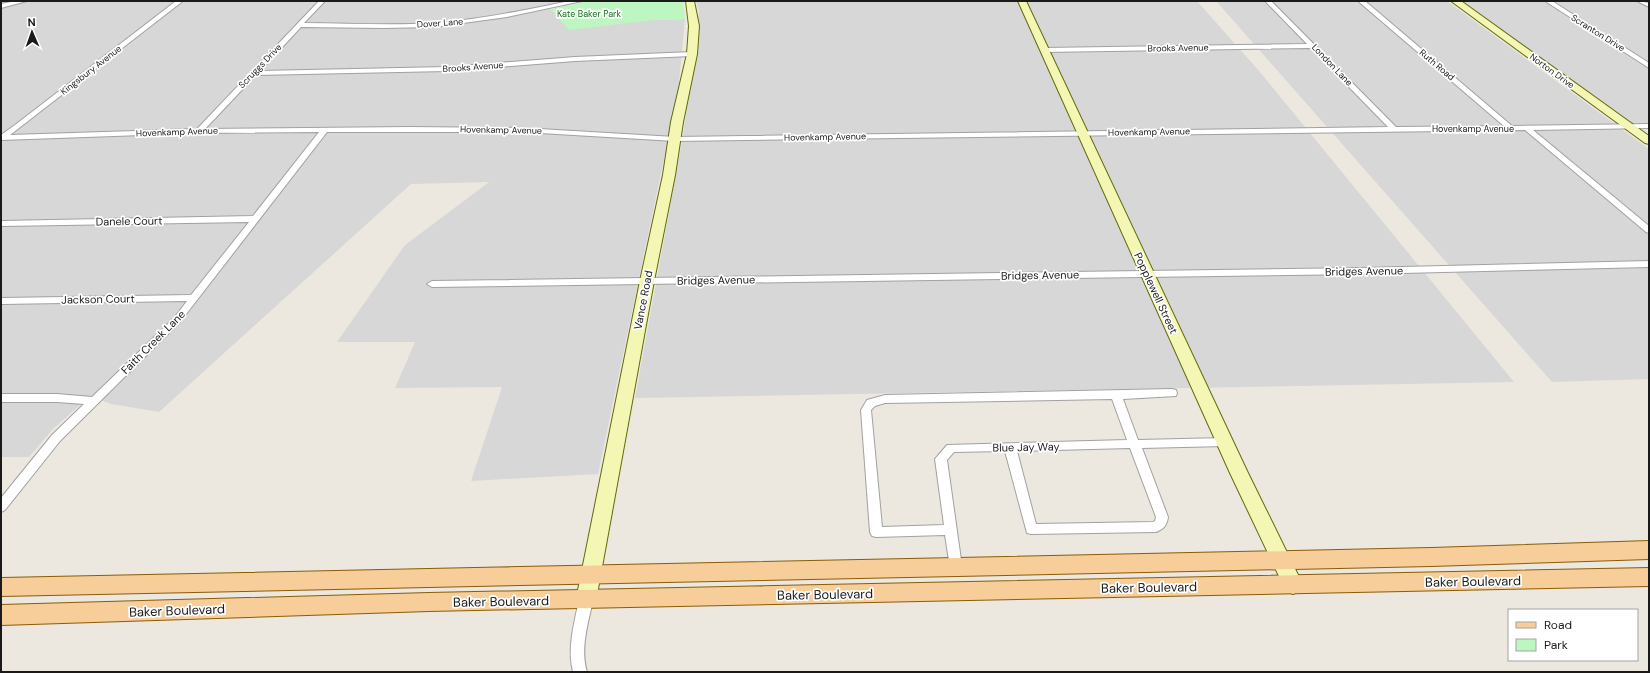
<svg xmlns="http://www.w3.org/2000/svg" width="1650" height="673" viewBox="0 0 1650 673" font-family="'DM Sans',sans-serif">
<rect width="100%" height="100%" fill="#ece8e0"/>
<g fill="#d8d7d7">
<polygon points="1,1 570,1 547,6 550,9 654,20 685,19 678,92 598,474 471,481 502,387 395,388 415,342 337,342 405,245 489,182 411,184 159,412 111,404 90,396 53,429 29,457 1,457"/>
<polygon points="696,1 1197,1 1260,72 1514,382 635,398 683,136 699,12"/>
<polygon points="1216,1 1447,1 1649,149 1649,379 1552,382"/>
<polygon points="1458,1 1649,1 1649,123 1629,123"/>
</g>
<polygon fill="#bdf6c0" points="588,1 683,1 685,19 654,20 569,30 550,9"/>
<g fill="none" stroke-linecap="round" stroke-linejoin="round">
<g stroke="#a1a1a1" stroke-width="2">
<g id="street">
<polygon points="16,1 27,1 1,8 1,4"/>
<path d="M 176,1 L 183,1 L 10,135 L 197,129 L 319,1 L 325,1 L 304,23 C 347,23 390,26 432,23 C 479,20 525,10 570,1 L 582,1 L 507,17 L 434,27 L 383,28 L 301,27 L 260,71 L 447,67 L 575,57 L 692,52 L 695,54 L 692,56 L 575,61 L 447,71 L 256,75 L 205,129 L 410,127 L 523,128 L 675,137 L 1388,127 L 1311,48 L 1044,52 L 1041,50 L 1044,48 L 1307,44 L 1265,1 L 1271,1 L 1396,127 L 1504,126 L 1358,1 L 1365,1 L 1512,126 L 1649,124 L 1649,128 L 1533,130 L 1649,226 L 1649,233 L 1646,232 L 1525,130 L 675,141 L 523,132 L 327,132 L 180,322 L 60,441 L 5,510 L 1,512 L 1,498 L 52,435 L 84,404 L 57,402 L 1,402 L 1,394 L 57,394 L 92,397 L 174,318 L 187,301 L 1,304 L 1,298 L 191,295 L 249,222 L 2,226 L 1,221 L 253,216 L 319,132 L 199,133 L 1,140 L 1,135 L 15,125 Z"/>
<polygon points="1545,1 1552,1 1649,63 1649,68"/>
<polygon points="1638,1 1649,3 1649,7 1639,2"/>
<polygon points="1649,261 1649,267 1361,274 432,287 427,284 432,281 1361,268"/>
<path d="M 1172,389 L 1176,390 L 1177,393 L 1176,396 L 1123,399 L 1138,440 L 1225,438 L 1229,439 L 1231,442 L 1229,445 L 1225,446 L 1142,448 L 1168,517 C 1167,525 1164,529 1156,532 L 1031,534 L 1027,533 L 1005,451 L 954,452 L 947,460 L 962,567 L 961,571 L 956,572 L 951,571 L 950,567 L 945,535 L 876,537 L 872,536 L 870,532 L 861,410 L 867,400 L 885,395 ZM 1112,399 L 1127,440 L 947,445 L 935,459 L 944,525 L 882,527 L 871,410 L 875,406 L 885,403 ZM 1130,448 L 1156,517 L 1155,521 L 1153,522 L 1036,524 L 1017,451 Z"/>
<path d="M 586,594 L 591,596 L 593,600 C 588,624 580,648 587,672 L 573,672 C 567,648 574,624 579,600 L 581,596 Z"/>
</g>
</g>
<g stroke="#616a09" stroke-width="2">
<g id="secondary">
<polygon points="686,1 694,1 699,26 697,54 683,122 675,175 654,281 596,600 593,606 586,609 579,606 576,600 640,281 663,175 671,122 687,54 689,26"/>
<polygon points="1018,1 1026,1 1248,473 1303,585 1300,591 1293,594 1286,591 1230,473"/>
<polygon points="1451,1 1461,1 1649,136 1649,144 1645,143"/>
</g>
</g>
<g stroke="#8b5c06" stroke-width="2">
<g id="primary">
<polygon points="1649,541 1649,559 1431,566 1,596 1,578 1431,548"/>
<polygon points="1649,568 1649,586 429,611 1,625 1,605 429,593"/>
</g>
</g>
<use href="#street" fill="#fff" fill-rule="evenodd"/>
<use href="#secondary" fill="#f4f6b4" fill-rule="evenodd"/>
<use href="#primary" fill="#f7cd99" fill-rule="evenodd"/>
</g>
<g text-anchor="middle" stroke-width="3.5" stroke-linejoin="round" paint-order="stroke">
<g font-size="9" fill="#0f7215" stroke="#fff">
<text x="589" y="17">Kate Baker Park</text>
</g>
<g font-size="9" fill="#1a1a1a" stroke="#fff">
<text transform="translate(440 23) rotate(-4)" y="3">Dover Lane</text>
<text transform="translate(1598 33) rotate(32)" y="3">Scranton Drive</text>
<text transform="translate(1178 48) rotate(-1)" y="3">Brooks Avenue</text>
<text transform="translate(1332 65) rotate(46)" y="3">London Lane</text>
<text transform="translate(1437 65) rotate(40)" y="3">Ruth Road</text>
<text transform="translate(260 66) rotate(-46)" y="3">Scruggs Drive</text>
<text transform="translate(473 67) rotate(-4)" y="3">Brooks Avenue</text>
<text transform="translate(91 70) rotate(-38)" y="3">Kingsbury Avenue</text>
<text transform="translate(1552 71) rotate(36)" y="3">Norton Drive</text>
<text x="1473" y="132">Hovenkamp Avenue</text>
<text transform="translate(501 130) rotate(1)" y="3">Hovenkamp Avenue</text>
<text transform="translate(177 132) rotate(-2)" y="3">Hovenkamp Avenue</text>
<text transform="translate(1149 132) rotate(-1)" y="3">Hovenkamp Avenue</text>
<text transform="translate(825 137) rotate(-1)" y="3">Hovenkamp Avenue</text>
</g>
<g font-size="11" fill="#1a1a1a" stroke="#fff">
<text transform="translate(129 221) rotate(-1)" y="4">Danele Court</text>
<text transform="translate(1364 271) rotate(-1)" y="4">Bridges Avenue</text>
<text transform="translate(1040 275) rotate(-1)" y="4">Bridges Avenue</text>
<text transform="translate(716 280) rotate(-1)" y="4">Bridges Avenue</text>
<text transform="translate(1156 293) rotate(65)" y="4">Popplewell Street</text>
<text transform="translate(98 299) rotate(-1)" y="4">Jackson Court</text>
<text transform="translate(643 300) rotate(-79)" y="4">Vance Road</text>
<text transform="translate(153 342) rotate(-45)" y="4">Faith Creek Lane</text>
<text transform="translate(1026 447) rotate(-1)" y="4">Blue Jay Way</text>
</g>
<g font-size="13" fill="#1a1a1a" stroke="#fff">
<text transform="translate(1473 581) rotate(-1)" y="5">Baker Boulevard</text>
<text transform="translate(1149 587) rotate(-1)" y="5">Baker Boulevard</text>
<text transform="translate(825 594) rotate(-1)" y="5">Baker Boulevard</text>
<text transform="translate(501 601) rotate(-1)" y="5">Baker Boulevard</text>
<text transform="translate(177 610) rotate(-2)" y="5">Baker Boulevard</text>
</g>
</g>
<rect width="1650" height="673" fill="none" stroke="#1a1a1a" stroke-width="4"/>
<rect x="1508" y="609" width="130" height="52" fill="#ffffff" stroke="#a3a3a3"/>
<rect x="1516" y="622" width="20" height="6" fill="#f7cd99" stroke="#a3a3a3"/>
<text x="1544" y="629" font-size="12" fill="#1a1a1a">Road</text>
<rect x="1516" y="639" width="20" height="12" fill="#bdf6c0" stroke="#a3a3a3"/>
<text x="1544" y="649" font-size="12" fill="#1a1a1a">Park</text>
<g transform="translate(32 32) rotate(358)" stroke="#ffffff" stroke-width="3" paint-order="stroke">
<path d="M0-3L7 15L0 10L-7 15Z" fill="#1a1a1a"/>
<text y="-6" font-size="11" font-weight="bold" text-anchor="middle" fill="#1a1a1a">N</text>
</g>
</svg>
